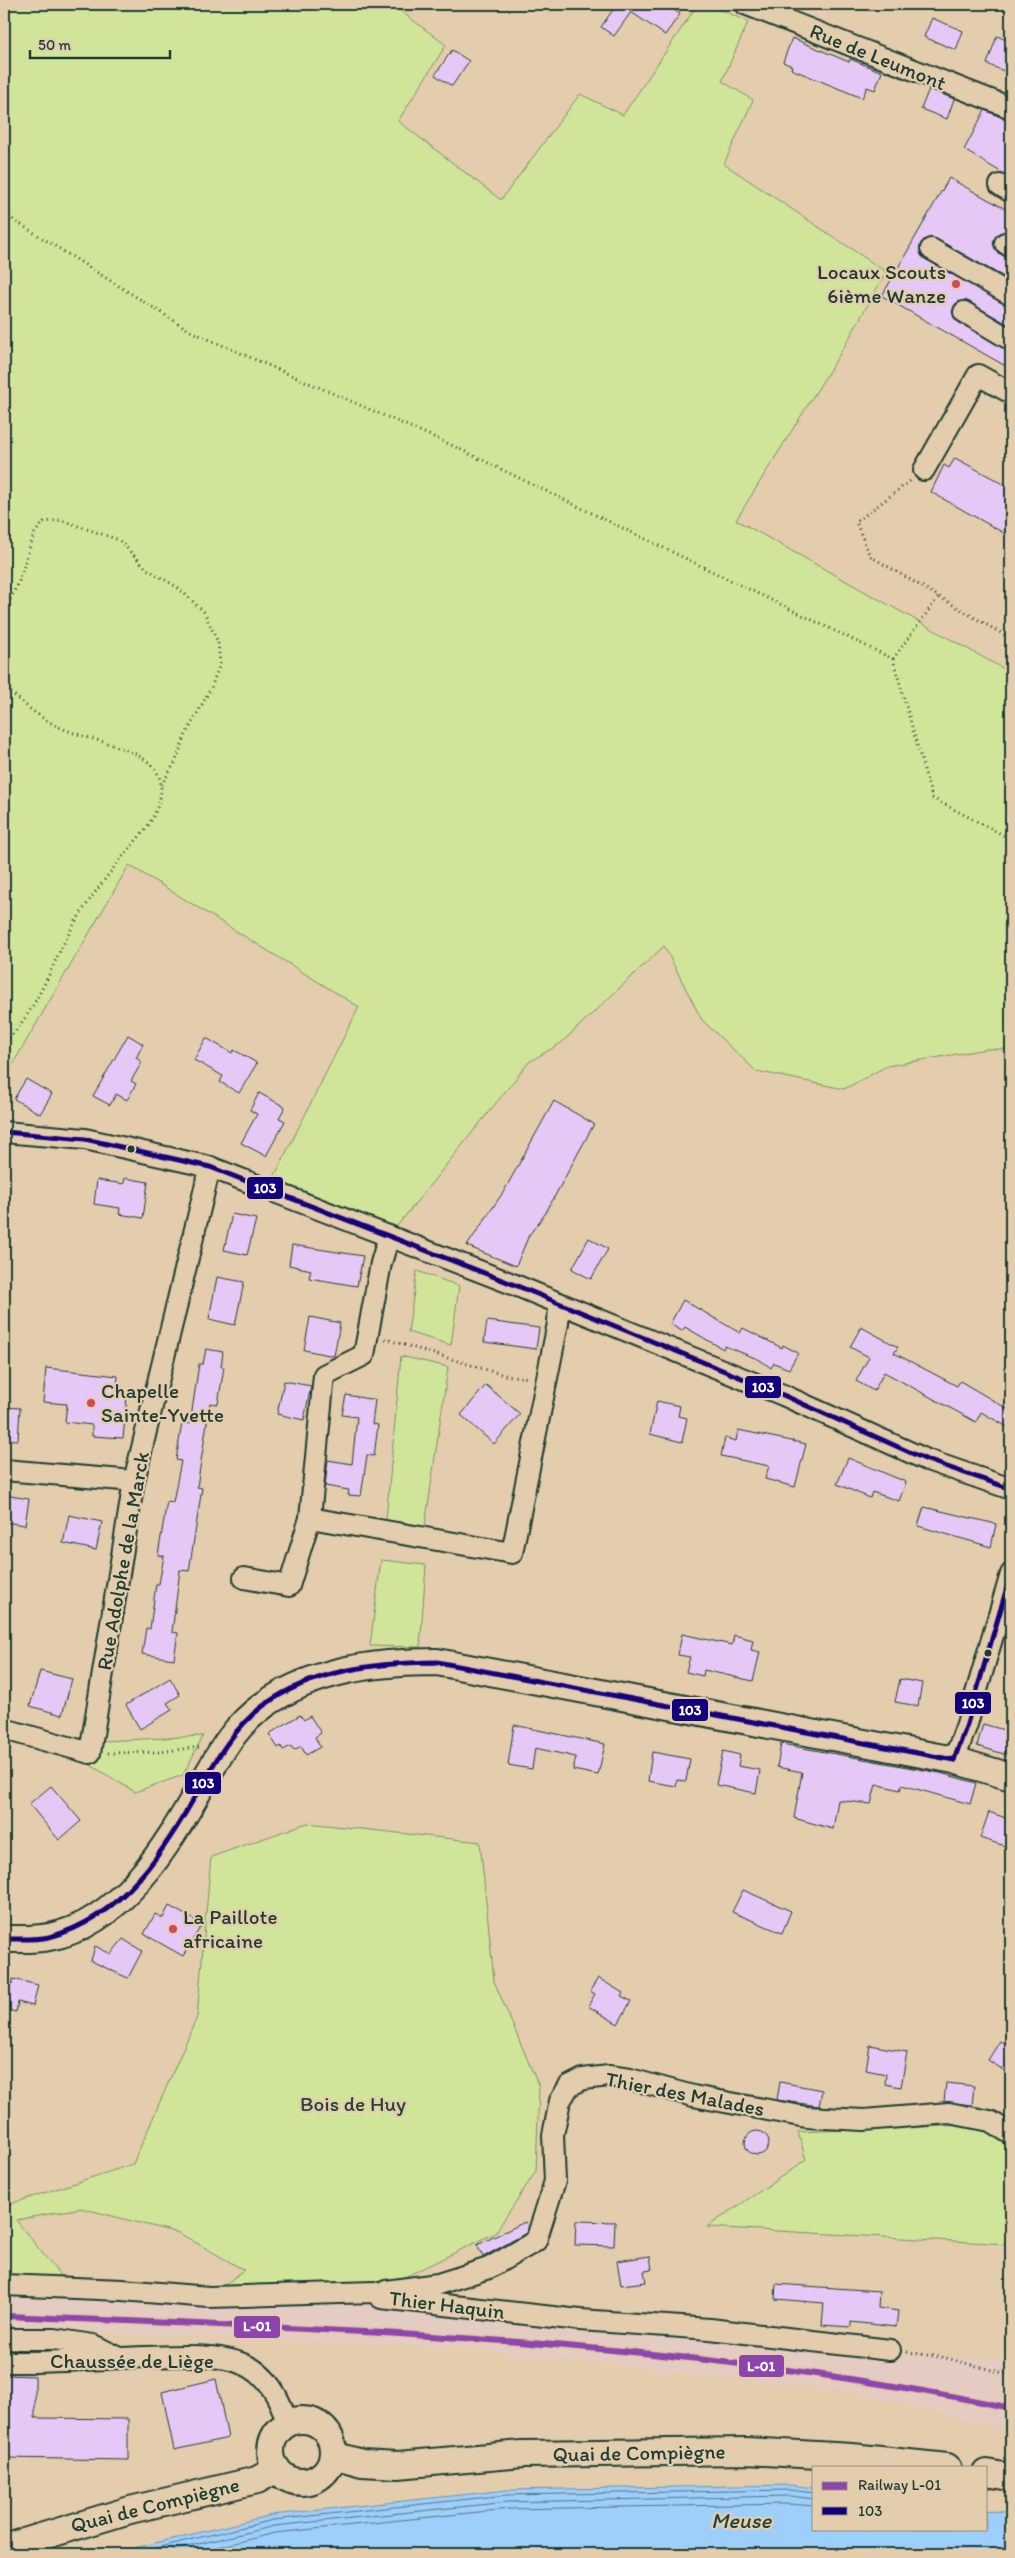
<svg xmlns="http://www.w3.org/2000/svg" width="1015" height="2558" viewBox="0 0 1015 2558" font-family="Itim,sans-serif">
<rect width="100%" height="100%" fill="#e3cdac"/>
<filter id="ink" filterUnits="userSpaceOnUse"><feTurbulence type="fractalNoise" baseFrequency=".02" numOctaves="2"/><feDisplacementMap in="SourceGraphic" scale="10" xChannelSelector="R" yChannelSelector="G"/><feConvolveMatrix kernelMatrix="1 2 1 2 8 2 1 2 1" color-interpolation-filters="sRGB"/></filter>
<g filter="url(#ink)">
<polygon fill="#e4ccc2" points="4,2285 374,2292 890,2352 1011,2361 1011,2431 860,2393 466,2348 4,2328"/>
<g fill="#d1e59a" stroke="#789167">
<polygon points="4,4 391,4 446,45 398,121 501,200 580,94 623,115 698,4 708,4 748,22 722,81 753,100 724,164 886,272 844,347 736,520 1011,673 1011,1049 986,1049 887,1066 844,1089 756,1071 702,1020 664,946 561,1043 529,1062 389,1236 268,1189 359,1007 129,865 4,1079"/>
<polygon points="417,1271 459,1286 451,1345 408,1332"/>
<polygon points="401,1356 448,1367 425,1526 386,1520"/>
<polygon points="381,1560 426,1565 420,1647 370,1646"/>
<polygon points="203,1736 183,1775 135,1792 89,1764 104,1741"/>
<polygon points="307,1823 480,1842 494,1981 539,2087 536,2171 495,2233 374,2292 209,2297 244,2270 179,2233 81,2208 16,2220 70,2288 4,2285 4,2206 133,2164 197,2017 211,1857"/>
<polygon points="974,2125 1011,2145 1011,2272 1007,2244 707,2227 806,2160 798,2132"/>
</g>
<polygon fill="#9ecefa" stroke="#6b94ab" points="790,2485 814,2488 814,2529 986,2529 986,2510 1011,2513 1011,2554 109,2554 272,2515 507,2490"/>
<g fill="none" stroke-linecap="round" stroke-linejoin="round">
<g stroke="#527783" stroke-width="1">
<polyline points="130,2554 273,2520 507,2495 790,2490 814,2493"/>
<polyline points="157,2554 274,2526 508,2502 790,2496 814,2499"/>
<polyline points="189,2554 275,2533 508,2509 789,2504 814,2506"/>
</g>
</g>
<g fill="#e6c8f6" stroke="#1f3d34">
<polygon points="617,4 665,4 680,14 665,35 631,12 614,36 601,27"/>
<polygon points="932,18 963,31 956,50 924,37"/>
<polygon points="997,36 1011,42 1011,74 987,64"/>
<polygon points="792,38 849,62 850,59 882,72 875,90 867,87 862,98 791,69 792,66 783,62"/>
<polygon points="452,50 469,61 452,86 435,75"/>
<polygon points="929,89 954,99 947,119 921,109"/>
<polygon points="985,110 1011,122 1011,178 964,150"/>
<polygon points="949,178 1011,212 1011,233 999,233 993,243 998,253 1011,259 1011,281 936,239 930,237 921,243 921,254 925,259 1011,307 1011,326 965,300 958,302 952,312 958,322 1011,352 1011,369 882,296"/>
<polygon points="955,458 1011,488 1011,537 931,492 944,465 949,468"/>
<polygon points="128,1035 143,1044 136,1058 142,1062 131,1081 136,1084 127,1100 116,1094 110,1105 93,1096"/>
<polygon points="206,1038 232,1053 234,1050 257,1063 239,1093 220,1082 223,1076 194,1060"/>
<polygon points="26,1079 52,1094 40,1114 14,1099"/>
<polygon points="259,1093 285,1107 279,1118 285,1121 266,1156 241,1143 257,1114 250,1110"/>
<polygon points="554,1101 594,1124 545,1214 529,1235 516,1266 467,1246 504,1191"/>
<polygon points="125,1178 148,1182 143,1218 119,1214 120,1208 94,1204 97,1180 124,1184"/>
<polygon points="232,1214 256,1219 247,1255 224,1250"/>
<polygon points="589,1238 608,1249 591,1279 572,1269"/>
<polygon points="292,1245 363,1256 357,1286 309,1278 311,1270 289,1265"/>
<polygon points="217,1277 244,1282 235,1325 209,1319"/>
<polygon points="683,1300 740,1333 743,1328 782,1348 783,1345 798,1353 789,1369 774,1363 771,1368 760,1360 725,1346 723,1349 685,1327 682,1331 670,1324"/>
<polygon points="310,1317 340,1323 334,1356 304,1350"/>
<polygon points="487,1321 539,1328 536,1349 484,1342"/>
<polygon points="861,1327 898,1347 894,1353 957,1386 960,1381 1011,1411 1011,1429 981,1412 976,1422 884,1372 874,1391 856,1381 869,1357 850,1347"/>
<polygon points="206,1349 223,1352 221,1367 224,1367 218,1404 210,1403 197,1487 202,1488 189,1571 180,1570 172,1632 178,1633 174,1659 142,1654 146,1628 150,1629 156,1584 159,1584 164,1556 158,1555 167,1501 173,1502 181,1461 176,1460 182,1423 190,1424 199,1364 203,1364"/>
<polygon points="46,1368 118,1376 116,1394 127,1396 123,1438 92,1436 92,1425 65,1422 67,1404 43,1402"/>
<polygon points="284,1381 311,1386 304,1420 277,1414"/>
<polygon points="486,1385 520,1414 494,1444 461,1415"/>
<polygon points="346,1395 375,1400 372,1424 378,1425 374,1456 367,1455 361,1496 348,1495 349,1490 325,1486 328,1460 352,1464 357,1417 342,1415"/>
<polygon points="657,1401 680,1406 678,1416 687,1418 682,1442 650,1434"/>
<polygon points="4,1407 20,1408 18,1440 4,1439"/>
<polygon points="738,1430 806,1444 795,1487 765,1479 769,1466 721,1456 725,1438 736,1441"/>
<polygon points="848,1458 906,1482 899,1501 872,1492 870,1498 837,1484"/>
<polygon points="4,1495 29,1499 25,1525 4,1522"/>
<polygon points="924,1507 996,1524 991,1547 918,1526"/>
<polygon points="69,1515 102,1522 96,1550 63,1543"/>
<polygon points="682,1634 732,1645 734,1635 753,1640 751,1650 760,1652 753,1681 704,1670 703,1676 686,1672 690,1657 678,1655"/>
<polygon points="40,1671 72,1679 62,1715 30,1706"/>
<polygon points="170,1678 180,1695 167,1703 172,1710 140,1729 126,1705"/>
<polygon points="900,1679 922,1683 918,1706 895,1702"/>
<polygon points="300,1715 304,1720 310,1716 321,1733 315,1737 320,1747 306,1755 301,1746 294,1750 291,1746 283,1750 281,1746 278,1748 269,1734"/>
<polygon points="983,1724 1011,1732 1011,1756 977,1746"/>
<polygon points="514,1725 605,1744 598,1775 573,1770 576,1757 535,1748 532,1769 508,1765"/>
<polygon points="781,1744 940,1773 976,1783 970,1804 902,1785 900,1790 876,1784 871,1804 838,1800 833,1829 794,1818 802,1772 777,1767"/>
<polygon points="723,1751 740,1755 738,1766 760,1770 756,1793 716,1785"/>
<polygon points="652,1752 690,1759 686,1781 677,1780 676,1786 648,1781"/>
<polygon points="51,1786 81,1821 59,1840 29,1804"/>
<polygon points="989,1812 1011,1820 1011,1848 980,1838"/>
<polygon points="743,1890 791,1911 782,1933 732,1912"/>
<polygon points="169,1906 202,1924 183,1956 144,1934 155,1914 163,1918"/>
<polygon points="123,1939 142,1951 128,1978 91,1961 95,1946 111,1954"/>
<polygon points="598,1978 623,1993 621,1996 631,2001 618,2024 588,2006 595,1994 590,1991"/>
<polygon points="13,1979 38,1985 33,2006 18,2002 16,2012 4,2009 4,1982 12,1984"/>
<polygon points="1000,2041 1011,2049 1011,2075 988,2060"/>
<polygon points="870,2045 907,2052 901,2087 885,2084 886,2074 866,2070"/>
<polygon points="780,2082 822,2090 819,2106 777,2100"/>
<polygon points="946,2083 974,2086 972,2105 944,2102"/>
<circle cx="757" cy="2143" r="12"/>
<polygon points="576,2221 615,2222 614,2246 575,2245"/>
<polygon points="525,2222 528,2226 526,2233 483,2257 477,2245"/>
<polygon points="650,2256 652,2270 644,2271 646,2282 621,2285 617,2261"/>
<polygon points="776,2284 879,2291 878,2308 898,2311 896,2327 851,2322 851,2327 822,2325 824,2303 775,2299"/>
<polygon points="4,2375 35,2376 35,2418 128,2419 128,2460 4,2458"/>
<polygon points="216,2379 228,2438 174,2450 162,2392"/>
</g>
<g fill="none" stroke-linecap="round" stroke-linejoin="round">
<g stroke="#1f3d34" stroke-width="24">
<g id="minor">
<polyline points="745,4 1011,108"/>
<polyline points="1000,185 1011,192"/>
<polyline points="1005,243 1011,247"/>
<polyline points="931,249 1011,295"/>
<polyline points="964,312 1011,340"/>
<polyline points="924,470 978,375 1011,393"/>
<polyline points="4,1132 85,1139 210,1167 510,1283 783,1395 927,1460 1011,1489"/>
<polyline points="389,1236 381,1263 364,1355 324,1375 310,1518 512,1553 558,1323 559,1303"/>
<polyline points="4,1470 134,1481"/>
<polyline points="244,1578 289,1586 310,1518"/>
<polyline points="4,1729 90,1753 134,1481 210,1167"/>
<polyline points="954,1760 967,1724 1011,1574"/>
<polyline points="4,2285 122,2290 209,2297 374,2292 381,2298 580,2320 710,2329 890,2350"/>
<polyline points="386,2291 438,2284 489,2268 536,2241 555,2181 553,2135 560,2101 569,2086 583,2079 609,2076 630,2079 693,2096 806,2117 864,2120 949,2113 990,2121 1011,2134"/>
<polyline points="4,2339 54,2339 93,2345 118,2357"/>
<path d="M 4,2362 C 51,2363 98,2359 145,2357 C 173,2356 218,2353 243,2364 C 267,2373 281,2400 287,2423"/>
</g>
</g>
<g stroke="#1f3d34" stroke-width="30">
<g id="major">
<path d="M 4,1939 C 18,1939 35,1940 49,1937 C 121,1924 167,1846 200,1788 C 220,1754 231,1729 264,1705 C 315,1669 377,1662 437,1662 L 954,1760 L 1011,1777"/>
<circle cx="302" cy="2451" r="31"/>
<polyline points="333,2455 362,2463 398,2465 523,2454 746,2451 852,2457 947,2467"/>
<polyline points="986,2473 1011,2477"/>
<polyline points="4,2548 130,2510 257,2480 277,2469"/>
</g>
</g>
<g stroke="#1f3d34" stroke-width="3" stroke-dasharray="1 4" stroke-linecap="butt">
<polyline points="4,214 192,332 447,443 893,659 932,798 1011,839"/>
<polyline points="910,481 856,522 870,556 1011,639"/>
<polyline points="4,613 19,581 34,534 44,522 61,520 119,540 147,569 177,587 204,612 218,642 220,664 211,688 186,734 175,763 161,785"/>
<polyline points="893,659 939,596"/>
<path d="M 4,685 C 21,703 43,721 66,730 C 114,749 192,752 148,826 C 121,859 93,891 72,928 C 50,967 37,1012 4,1043"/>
<polyline points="385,1339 504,1375 529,1378"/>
<polyline points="108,1753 158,1752 199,1747"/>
<polyline points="907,2352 946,2358 1011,2375"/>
</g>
<use href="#minor" stroke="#e3cdac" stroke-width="20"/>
<use href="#major" stroke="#e3cdac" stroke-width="26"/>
<g stroke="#e3cdac" stroke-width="9">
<g id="bus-1">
<polyline points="4,1132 85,1139 210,1167 510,1283 783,1395 927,1460 1011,1489"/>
<polyline points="954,1760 967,1724 1011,1574"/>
<path d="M 4,1939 C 19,1939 35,1940 49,1937 C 124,1918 165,1849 201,1786 C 218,1756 235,1727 263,1706 C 313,1669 377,1663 437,1662 L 954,1760"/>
</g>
</g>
<use href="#bus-1" stroke="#13007c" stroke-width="5"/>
<g stroke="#e3cdac" stroke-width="10">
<path id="rail-1" d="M 4,2316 C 341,2330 680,2339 1011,2408"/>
</g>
<use href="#rail-1" stroke="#8e44ad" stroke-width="6"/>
</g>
</g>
<g fill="#d1495b" stroke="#e3cdac" stroke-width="2">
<circle cx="956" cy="284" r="5"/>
<circle cx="91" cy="1403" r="5"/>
<circle cx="173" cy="1929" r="5"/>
</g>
<g fill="#1f3d34" stroke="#e3cdac" stroke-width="2">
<circle cx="131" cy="1149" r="4.5"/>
<circle cx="988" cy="1653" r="4.5"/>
</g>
<g text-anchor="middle" stroke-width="4.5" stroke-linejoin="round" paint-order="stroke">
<g font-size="21" fill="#1f3d34" stroke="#e3cdac">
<text transform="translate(878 57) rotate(22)" y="7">Rue de Leumont</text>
<text transform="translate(123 1561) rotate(-80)" y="7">Rue Adolphe de la Marck</text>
<text transform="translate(685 2094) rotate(11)" y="7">Thier des Malades</text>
<text transform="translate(447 2305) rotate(7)" y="7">Thier Haquin</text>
<text x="132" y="2368">Chaussée de Liège</text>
<text transform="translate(639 2453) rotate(-1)" y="7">Quai de Compiègne</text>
<text transform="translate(155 2505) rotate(-14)" y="7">Quai de Compiègne</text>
</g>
<g font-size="21" fill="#1f3d34" stroke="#e3cdac" text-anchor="start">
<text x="946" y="279" text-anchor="end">Locaux Scouts<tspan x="946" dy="24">6ième Wanze</tspan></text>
<text x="101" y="1398">Chapelle<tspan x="101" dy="24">Sainte-Yvette</tspan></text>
<text x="183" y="1924">La Paillote<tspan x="183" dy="24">africaine</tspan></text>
</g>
<g font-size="21" fill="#284539" stroke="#e3cdac">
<text x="353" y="2111">Bois de Huy</text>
</g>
<g font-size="22" font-style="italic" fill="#25443e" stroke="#e3cdac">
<text x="741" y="2528">Meuse</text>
</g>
</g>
<g stroke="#e3cdac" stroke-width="2">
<rect x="246" y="1176" width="38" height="24" rx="5" fill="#13007c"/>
<rect x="744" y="1375" width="38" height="24" rx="5" fill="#13007c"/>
<rect x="954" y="1691" width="38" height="24" rx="5" fill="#13007c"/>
<rect x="671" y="1698" width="38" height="24" rx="5" fill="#13007c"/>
<rect x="184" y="1771" width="38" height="24" rx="5" fill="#13007c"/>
<rect x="233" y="2315" width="48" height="24" rx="5" fill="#8e44ad"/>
<rect x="738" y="2354" width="47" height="24" rx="5" fill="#8e44ad"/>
</g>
<g font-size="14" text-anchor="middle" font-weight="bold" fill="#fff">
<text x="265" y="1193">103</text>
<text x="763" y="1392">103</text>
<text x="973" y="1708">103</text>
<text x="690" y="1715">103</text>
<text x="203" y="1788">103</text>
<text x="257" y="2331">L-01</text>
<text x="761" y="2371">L-01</text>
</g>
<rect width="1015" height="2558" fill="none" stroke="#e3cdac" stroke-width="20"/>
<rect x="10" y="10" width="995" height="2538" fill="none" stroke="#1f3d34" stroke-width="2" filter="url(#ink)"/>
<rect x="812" y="2466" width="175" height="65" fill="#e3cdac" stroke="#95937c"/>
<rect x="822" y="2482" width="25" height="8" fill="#8e44ad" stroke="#95937c"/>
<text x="858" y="2490" font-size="15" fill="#1f3d34">Railway L-01</text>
<rect x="822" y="2507" width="25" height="8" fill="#13007c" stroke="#95937c"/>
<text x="858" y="2516" font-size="15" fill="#1f3d34">103</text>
<path d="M30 50v8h140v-8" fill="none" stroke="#1f3d34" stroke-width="2.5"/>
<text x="38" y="50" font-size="15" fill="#1f3d34" stroke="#e3cdac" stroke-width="4" paint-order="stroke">50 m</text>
</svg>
